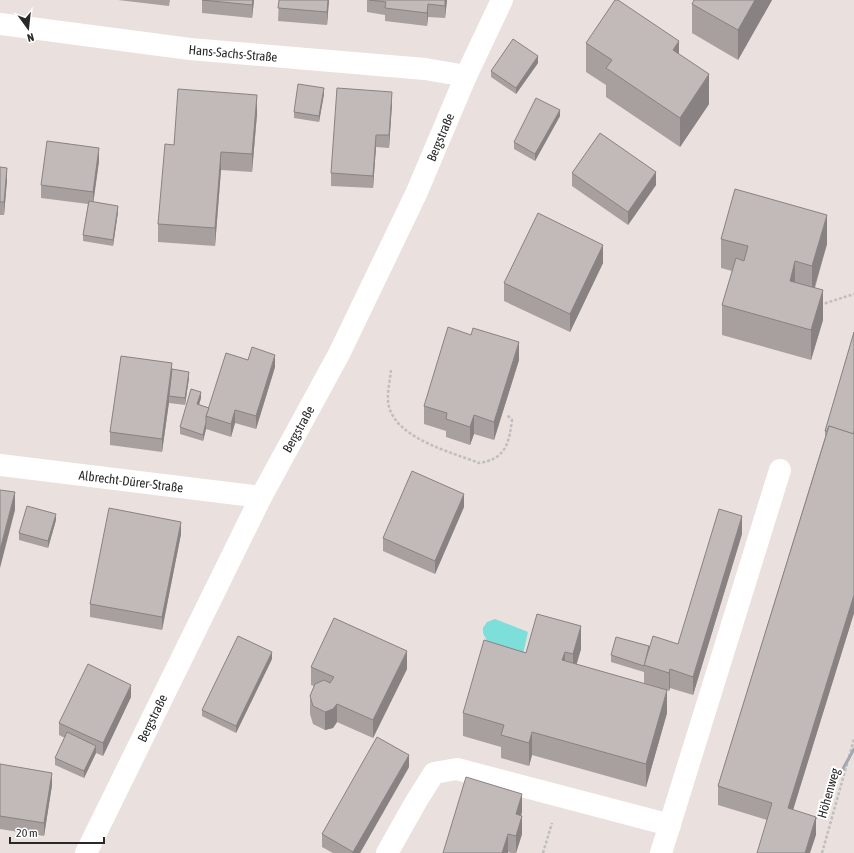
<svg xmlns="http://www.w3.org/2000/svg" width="854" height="853" viewBox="0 0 854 853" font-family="'Asap Condensed',sans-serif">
<rect width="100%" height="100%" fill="#eae0dd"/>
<polygon fill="#7cdfd9" points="495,619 528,632 522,659 488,643 483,633 483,628 487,622"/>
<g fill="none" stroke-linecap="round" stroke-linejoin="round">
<g stroke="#bfbfbf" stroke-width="2.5" stroke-dasharray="3 2" stroke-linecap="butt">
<polyline points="820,305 854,294"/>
<path d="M 391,370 C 390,382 386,396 389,407 C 398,439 451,452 479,463 C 506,459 509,443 512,420 L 507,415"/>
<polyline points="543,853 552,823"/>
<polyline points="822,853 854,739"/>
</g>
<g stroke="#fff" stroke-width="22">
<polyline points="0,24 190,49 425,69 466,76"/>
<polyline points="0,465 261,497"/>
<polyline points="86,853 261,497 339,354 416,194 466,76 502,0"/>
<polyline points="387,853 417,800 434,773 457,769 670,825"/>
<polyline points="661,853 780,470"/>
</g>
<polyline stroke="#a0a8b1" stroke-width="3" points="811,826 854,749"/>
</g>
<g fill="#a7a09f">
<polygon points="118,0 170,0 169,6"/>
<polygon points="202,0 254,0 252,18 202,13"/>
<polygon points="279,0 329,0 327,25 278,21"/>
<polygon points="367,0 447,0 445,18 428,17 427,26 385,21 385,15 367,12"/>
<polygon points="772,0 738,60 692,33 692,4"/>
<polygon points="586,43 679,55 709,104 680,147 606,97 606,85 586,72"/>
<polygon points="538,63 516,94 491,77 491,71"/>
<polygon points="324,94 319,122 294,118 294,112"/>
<polygon points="392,104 389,148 376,147 373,188 331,186 331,173"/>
<polygon points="257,114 252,172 221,170 215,246 158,242 158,224 174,145"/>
<polygon points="560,116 535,161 514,149 514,142"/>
<polygon points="99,161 93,202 118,212 113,246 83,241 83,235 88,204 41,198 41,185"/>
<polygon points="0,167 7,180 4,215 0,215"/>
<polygon points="572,173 656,185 628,225 572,186"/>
<polygon points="721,239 827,244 815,288 823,320 811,360 722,335 722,305 732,271 721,268"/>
<polygon points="603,263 570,332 504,301 504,283"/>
<polygon points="854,332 854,613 793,810 816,835 718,805 718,786 825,437 825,431"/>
<polygon points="519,360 494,440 474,434 470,445 446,437 446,431 424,424 424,406"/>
<polygon points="275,367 256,429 235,423 231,437 206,429 203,441 180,434 180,427 201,398 199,405 209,408"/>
<polygon points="172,369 189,378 185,405 169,403 169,402 162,452 110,445 110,432"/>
<polygon points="464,507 435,574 383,551 383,538"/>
<polygon points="56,520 48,548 19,540 19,533"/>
<polygon points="181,534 162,630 90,617 90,604"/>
<polygon points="742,534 693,695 670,688 669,691 644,683 644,672 611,662 611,655 649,646 678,644"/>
<polygon points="581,649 576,664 667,713 646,787 532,755 529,766 501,758 501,747 463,736 463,713 526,653"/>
<polygon points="272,659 236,733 202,716 202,710"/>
<polygon points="311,667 407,669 373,738 337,722 333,728 325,730 313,724 310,714 310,696 314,686 311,685"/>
<polygon points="131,697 103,756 96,753 84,778 55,765 55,758 65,738 59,735 59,723"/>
<polygon points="0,764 52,785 44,836 0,829"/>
<polygon points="409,767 360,853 333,853 322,847 322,834"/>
<polygon points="522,812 521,816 522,834 516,853 511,853 508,852 508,853 443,853"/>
</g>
<g fill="#888282">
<polygon points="253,0 254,0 252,18 252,5"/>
<polygon points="328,0 329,0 327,25 327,12"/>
<polygon points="445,0 447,0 445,18"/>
<polygon points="755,0 772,0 738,60 738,30"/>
<polygon points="428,4 428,17 427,26 427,13"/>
<polygon points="679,41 679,70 673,50"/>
<polygon points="538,56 538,63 516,94 516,88"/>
<polygon points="709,74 709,104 680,147 680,118"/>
<polygon points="324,88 324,94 319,122 319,116"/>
<polygon points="392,92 392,104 389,148 389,135"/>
<polygon points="257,95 257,114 252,172 252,154"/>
<polygon points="560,110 560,116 535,161 535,154"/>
<polygon points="376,135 376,147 373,188 373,176"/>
<polygon points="99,148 99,161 93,205 93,192"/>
<polygon points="221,152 221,170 215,246 215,228"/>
<polygon points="7,168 7,180 4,215 4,202"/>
<polygon points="656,172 656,185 628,225 628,212"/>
<polygon points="118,206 118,212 113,246 113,240"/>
<polygon points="827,215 827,244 812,295 812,266"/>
<polygon points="603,245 603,263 570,332 570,314"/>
<polygon points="795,261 795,291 790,281"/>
<polygon points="823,290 823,320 811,360 811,330"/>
<polygon points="519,342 519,360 494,440 494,422"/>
<polygon points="275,355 275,367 256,429 256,416"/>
<polygon points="172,363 172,376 169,396 169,402 162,452 162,439"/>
<polygon points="189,372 189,378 185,405 185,398"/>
<polygon points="201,392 201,398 197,411 197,404"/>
<polygon points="235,410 235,423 231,437 231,424"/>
<polygon points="474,415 474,434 470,445 470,427"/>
<polygon points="206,422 206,429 203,441 203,435"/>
<polygon points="15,492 15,510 0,568 0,550"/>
<polygon points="464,494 464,507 435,574 435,561"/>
<polygon points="56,514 56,520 48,548 48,541"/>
<polygon points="742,516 742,534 693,695 693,677"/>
<polygon points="181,522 181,534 162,630 162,617"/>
<polygon points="854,595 854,613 788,826 788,808"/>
<polygon points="581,626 581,649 573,677 573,654"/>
<polygon points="407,651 407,669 373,738 373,720"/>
<polygon points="272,652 272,659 236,733 236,726"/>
<polygon points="565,652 565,675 562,660"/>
<polygon points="670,669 670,688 669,691 669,673"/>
<polygon points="131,685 131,697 103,756 103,743"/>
<polygon points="667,690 667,713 646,787 646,764"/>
<polygon points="337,704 337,722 333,728 325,730 325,712"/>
<polygon points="532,732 532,755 529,766 529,743"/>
<polygon points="96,746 96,753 84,778 84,771"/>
<polygon points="409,755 409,767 360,853 353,853 353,852"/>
<polygon points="52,773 52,785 44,836 44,823"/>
<polygon points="522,794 522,812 516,832 516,814"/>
<polygon points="522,816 522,834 516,853 516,836"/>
<polygon points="816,817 816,835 810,853 805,853"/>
<polygon points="508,834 508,853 502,853"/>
</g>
<g fill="#c2bab9" stroke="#888282">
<polygon points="202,0 253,0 252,5"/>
<polygon points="279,0 328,0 327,12 278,8"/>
<polygon points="369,0 445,0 445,6 428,4 427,13 385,8 386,2"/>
<polygon points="615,0 618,0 679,41 673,50 709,74 680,118 606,68 612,60 586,43"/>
<polygon points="694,0 755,0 738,30 692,4"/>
<polygon points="513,39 538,56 516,88 491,71"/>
<polygon points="298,84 324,88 319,116 294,112"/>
<polygon points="337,88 392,92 389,135 376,135 373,176 331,173"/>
<polygon points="178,89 257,95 252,154 221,152 215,228 158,224 165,144 174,145"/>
<polygon points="536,98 560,110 535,154 514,142"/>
<polygon points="600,133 656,172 628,212 572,173"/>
<polygon points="47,141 99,148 93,192 41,185"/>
<polygon points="0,167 7,168 4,202 0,202"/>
<polygon points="735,189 827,215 812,266 795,261 790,281 823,290 811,330 722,305 736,258 744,261 748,246 721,239"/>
<polygon points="89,201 118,206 113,240 83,235"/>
<polygon points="538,213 603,245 570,314 504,283"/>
<polygon points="448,327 471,335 473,328 519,342 494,422 474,415 470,427 446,419 447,413 424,406"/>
<polygon points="854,332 854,431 853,434 829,426 827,431 825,431"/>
<polygon points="252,347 275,355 256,416 235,410 231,424 206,416 226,353 248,360"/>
<polygon points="121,356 172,363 162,439 110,432"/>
<polygon points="172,369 189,372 185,398 169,396"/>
<polygon points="191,389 201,392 197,404 209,408 206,416 206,422 203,435 180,427"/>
<polygon points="829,426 854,434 854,595 788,808 816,817 805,853 757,853 772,803 718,786"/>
<polygon points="412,471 464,494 435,561 383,538"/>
<polygon points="0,490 15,492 0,550"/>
<polygon points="27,506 56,514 48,541 19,533"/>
<polygon points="109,508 181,522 162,617 90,604"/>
<polygon points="719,509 742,516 693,677 670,669 669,673 644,665 653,636 678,644"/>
<polygon points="537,614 581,626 573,654 565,652 562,660 667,690 646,764 532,732 529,743 501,735 504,725 463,713 484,640 526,653"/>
<polygon points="334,618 407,651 373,720 337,704 333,709 325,712 313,706 310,696 315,684 324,680 330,683 334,677 311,667"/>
<polygon points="238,636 272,652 236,726 202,710"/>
<polygon points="616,637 649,646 644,666 611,655"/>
<polygon points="88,664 131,685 103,743 59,723"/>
<polygon points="67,732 96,746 84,771 55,758"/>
<polygon points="377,737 409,755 353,852 322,834"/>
<polygon points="0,764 52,773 44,823 0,816"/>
<polygon points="466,777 522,794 516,814 522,816 516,836 508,834 502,853 443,853"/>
</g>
<g text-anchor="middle" stroke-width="4" stroke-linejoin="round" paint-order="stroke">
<g font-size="13" fill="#292929" stroke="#fff">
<text transform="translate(233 53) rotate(5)" y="5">Hans-Sachs-Straße</text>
<text transform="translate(440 137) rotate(-67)" y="5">Bergstraße</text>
<text transform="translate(298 429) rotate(-61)" y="5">Bergstraße</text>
<text transform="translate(131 481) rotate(7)" y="5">Albrecht-Dürer-Straße</text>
<text transform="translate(152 718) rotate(-64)" y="5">Bergstraße</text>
<text transform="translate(828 793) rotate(-74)" y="5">Höhenweg</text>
</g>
</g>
<g transform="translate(28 28) rotate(165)" stroke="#ffffff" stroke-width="3" paint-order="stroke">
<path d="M0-3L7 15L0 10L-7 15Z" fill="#292929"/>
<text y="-6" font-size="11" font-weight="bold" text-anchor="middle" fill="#292929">N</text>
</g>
<path d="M10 837v6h94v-6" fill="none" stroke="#292929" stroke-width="2"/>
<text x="16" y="837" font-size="12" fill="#292929" stroke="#ffffff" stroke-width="3" paint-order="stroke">20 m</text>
</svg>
